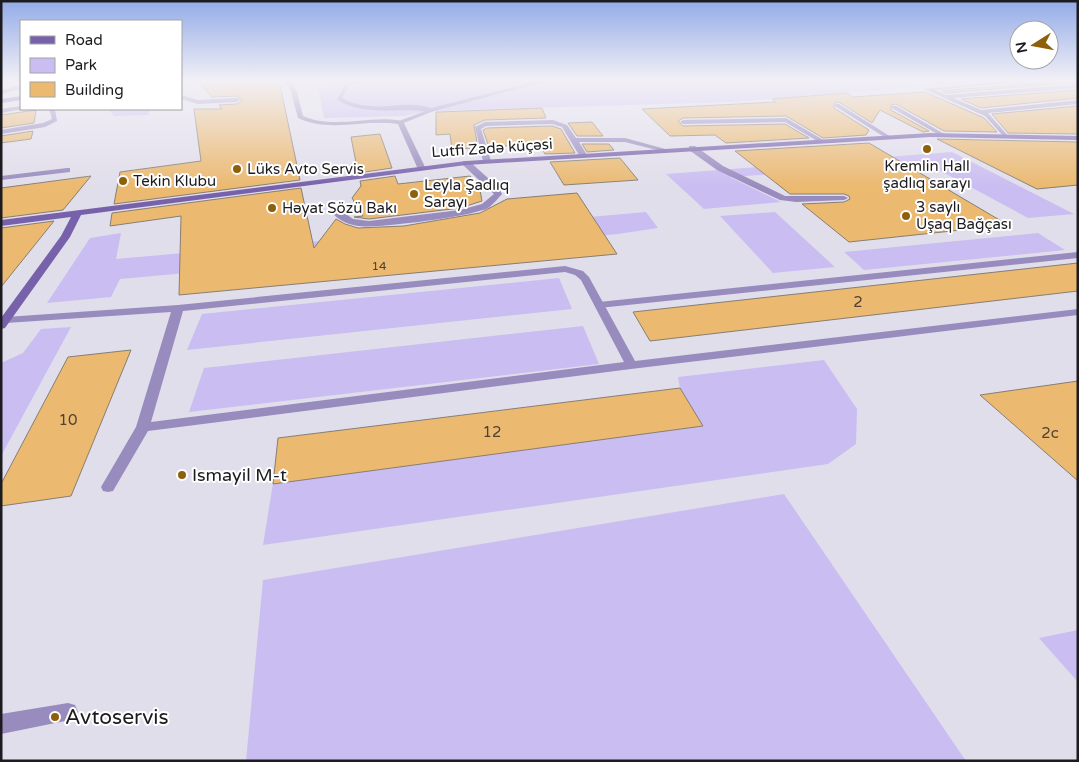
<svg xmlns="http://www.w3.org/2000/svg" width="1079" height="762" viewBox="0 0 1079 762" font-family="'Varela Round',sans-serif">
<rect width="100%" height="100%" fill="#e1deeb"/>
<g fill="#cabdf2">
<polygon points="354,80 1002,80 731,102 461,110 421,112 404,116 324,118 318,86"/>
<polygon points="109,109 150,109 148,115 114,116"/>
<polygon points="952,152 1074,214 1028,218 928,164 730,177 781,202 704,209 666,174"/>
<polygon points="646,212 658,228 618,234 120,279 111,297 47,303 90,238 121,233 116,259"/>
<polygon points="775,212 835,267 773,273 720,216"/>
<polygon points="1038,233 1065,250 864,270 844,252"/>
<polygon points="559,278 572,309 187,350 202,314"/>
<polygon points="583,326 599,364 189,412 204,368"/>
<polygon points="71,327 1,456 1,363 23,353 41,329"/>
<polygon points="824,360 857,409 856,444 828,464 263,545 273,483 702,426 680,388 678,377"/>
<polygon points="784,494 966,761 246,761 263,580"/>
<polygon points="1078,630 1078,682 1039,638"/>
</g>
<g fill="#ebb970" stroke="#867e74">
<polygon points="197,80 279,80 300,180 114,204 120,172 201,161 194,109 222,109 219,105 237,104 242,101 237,96 212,97"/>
<polygon points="1078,80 1078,82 946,93 942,91"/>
<polygon points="1078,90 1078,98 981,108 961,99"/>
<polygon points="925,92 984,118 997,132 944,131 896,104 891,105 891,110 929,131 923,132 880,110 872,123 839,102 834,103 834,108 869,130 866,135 823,138 786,116 683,118 678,121 683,126 785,124 809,138 726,143 715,135 670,136 642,109 776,102 772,99 847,93 853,97"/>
<polygon points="1078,106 1078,134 1008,133 992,114"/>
<polygon points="542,108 546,118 485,120 474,125 478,148 452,149 450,134 436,135 436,112 439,112"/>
<polygon points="36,110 34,123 1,128 1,115"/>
<polygon points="592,122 603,136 577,136 568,123"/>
<polygon points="552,126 561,129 575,153 545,154 539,144 489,147 483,130 487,128"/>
<polygon points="33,131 31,139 1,143 1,136"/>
<polygon points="380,134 392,168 358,173 351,137"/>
<polygon points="937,139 1078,142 1078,185 1037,189"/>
<polygon points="869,143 1008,225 849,242 802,204 844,202 850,199 849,196 844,194 790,194 735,151"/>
<polygon points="582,144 609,144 614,150 587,152"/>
<polygon points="620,158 638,180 564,185 550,162"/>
<polygon points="91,176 63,210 1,218 1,188"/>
<polygon points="395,176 398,184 470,176 479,185 482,201 460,208 369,219 354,217 363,216 352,198 361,186 360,181"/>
<polygon points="301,188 314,248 336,219 345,224 358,228 404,226 480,213 507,199 577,193 617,254 179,295 181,216 110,226 112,213"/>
<polygon points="54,221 1,287 1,228"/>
<polygon points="1078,263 1078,291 650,341 633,312"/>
<polygon points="131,350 71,496 1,506 1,484 68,357"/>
<polygon points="1078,381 1078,481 980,395"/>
<polygon points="680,388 703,426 273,484 278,438"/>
</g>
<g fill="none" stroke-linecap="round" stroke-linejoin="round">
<g fill="#988bbe" fill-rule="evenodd">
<path d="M 356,80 L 364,80 L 349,86 L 342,98 C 375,116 404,98 431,108 L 542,80 L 552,80 L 434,111 L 401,124 L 398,122 L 399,121 L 425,111 C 394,108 365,116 337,100 L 345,84 Z"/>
<polygon points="1019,80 1043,80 935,90 946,95 1078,84 1078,88 953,98 981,110 1078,100 1078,104 988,113 1008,136 1005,138 985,116 924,89"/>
<polygon points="181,95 198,100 237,98 240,100 237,102 198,104 181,99"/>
<polygon points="835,104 839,104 891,137 886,138 835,106"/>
<polygon points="21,106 23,109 1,113 1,109"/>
<polygon points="892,106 896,106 946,135 941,136 892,108"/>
<polygon points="49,109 55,109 57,121 45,127 1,134 1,130 43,123 52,119"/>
<polygon points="786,118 825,141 819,142 785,122 683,124 680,122 683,120"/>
<polygon points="553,120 567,125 576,138 625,138 669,150 665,152 625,142 579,142 587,155 583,157 579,155 562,127 552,124 486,126 481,129 491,161 487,163 483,161 475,127 485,122"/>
<polygon points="689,146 695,146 723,166 785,196 844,196 848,198 844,200 796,202 780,200 717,170 689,150"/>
<path d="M 463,161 L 469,161 L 498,187 L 502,194 C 498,198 493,205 488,208 C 474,216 376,229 358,226 C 346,224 336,219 329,209 L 336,207 L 353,219 L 369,221 L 460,210 L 482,204 L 494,194 L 463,165 Z"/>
<polygon points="67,168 70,168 70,172 1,180 1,176"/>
<path d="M 565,266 L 583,271 L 589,277 L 635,361 L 1078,309 L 1078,315 L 631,369 L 148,431 L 113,491 L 108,492 L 103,491 L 101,487 L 136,427 L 171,312 L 6,323 L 1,321 L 2,318 L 6,317 L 178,305 ZM 565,272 L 575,275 L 581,280 L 624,362 L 151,422 L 183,311 Z"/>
<polygon points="68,703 75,705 78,712 75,719 1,734 1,714"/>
</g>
<g fill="#988bbe" fill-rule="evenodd">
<polygon points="21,85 21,89 1,94 1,90"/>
<polygon points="1078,252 1078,258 599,308 594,305 599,302"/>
</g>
<path fill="#988bbe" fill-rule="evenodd" d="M 285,80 L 291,80 L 297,92 L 303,116 C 334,130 371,114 403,121 L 425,167 L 421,169 L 417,167 L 398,124 C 365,119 330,133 298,118 L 291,92 Z"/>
<g fill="#7761aa" fill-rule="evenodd">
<polygon points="21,96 21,100 1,103 1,99"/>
<polygon points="930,133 1078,136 1078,140 930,137 466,165 81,215 70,237 5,328 1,329 1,318 61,236 71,217 1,226 1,220 466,161"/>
</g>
</g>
<linearGradient id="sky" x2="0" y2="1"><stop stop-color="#92abe8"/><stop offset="0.43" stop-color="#f2f0f6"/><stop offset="1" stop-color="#f2f0f6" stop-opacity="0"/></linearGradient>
<rect width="1079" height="187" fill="url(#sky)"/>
<g fill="#8e6009" stroke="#fff" stroke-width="2">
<circle cx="927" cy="149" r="5"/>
<circle cx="237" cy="169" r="5"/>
<circle cx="123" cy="181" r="5"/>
<circle cx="414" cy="194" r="5"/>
<circle cx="272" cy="208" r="5"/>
<circle cx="906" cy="216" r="5"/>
<circle cx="182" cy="475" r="5"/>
<circle cx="55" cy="717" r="5"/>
</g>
<g text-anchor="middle" stroke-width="4" stroke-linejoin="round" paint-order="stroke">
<g font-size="12" fill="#504233">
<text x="379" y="270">14</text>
</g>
<g font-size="15" fill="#1c1b1f" stroke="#fff">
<text transform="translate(492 148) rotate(-4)" y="5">Lutfi Zadə küçəsi</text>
</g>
<g font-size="15" fill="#1c1b1f" stroke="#fff" text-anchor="start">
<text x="927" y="171" text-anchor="middle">Kremlin Hall<tspan x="927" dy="17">şadlıq sarayı</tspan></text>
<text x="247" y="174">Lüks Avto Servis</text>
<text x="133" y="186">Tekin Klubu</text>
<text x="424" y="190">Leyla Şadlıq<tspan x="424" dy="17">Sarayı</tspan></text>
<text x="916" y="212">3 saylı<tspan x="916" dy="17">Uşaq Bağçası</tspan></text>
<text x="282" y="213">Həyat Sözü Bakı</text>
</g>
<g font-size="15" fill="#504233">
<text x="858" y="307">2</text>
<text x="68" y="425">10</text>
<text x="492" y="437">12</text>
<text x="1050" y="438">2c</text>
</g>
<g font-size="18" fill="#1c1b1f" stroke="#fff" text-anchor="start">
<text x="192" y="481">Ismayil M-t</text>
</g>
<g font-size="21" fill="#1c1b1f" stroke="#fff" text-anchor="start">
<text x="65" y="724">Avtoservis</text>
</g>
</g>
<rect width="1079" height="762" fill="none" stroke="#1c1b1f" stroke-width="5"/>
<rect x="20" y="20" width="162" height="90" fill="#ffffff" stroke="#a4a4a5"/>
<rect x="30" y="36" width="25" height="8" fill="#7761aa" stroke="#a4a4a5"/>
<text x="65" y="45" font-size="15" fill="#1c1b1f">Road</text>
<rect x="30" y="58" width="25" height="15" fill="#cabdf2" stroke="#a4a4a5"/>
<text x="65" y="70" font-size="15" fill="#1c1b1f">Park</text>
<rect x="30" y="82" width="25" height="15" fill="#ebb970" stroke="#a4a4a5"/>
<text x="65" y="95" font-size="15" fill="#1c1b1f">Building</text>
<g transform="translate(1034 45) rotate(259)"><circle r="24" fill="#ffffff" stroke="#a4a4a5"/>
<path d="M0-4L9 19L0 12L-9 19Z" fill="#8e6009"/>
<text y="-8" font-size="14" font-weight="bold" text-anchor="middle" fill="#1c1b1f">N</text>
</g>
</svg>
